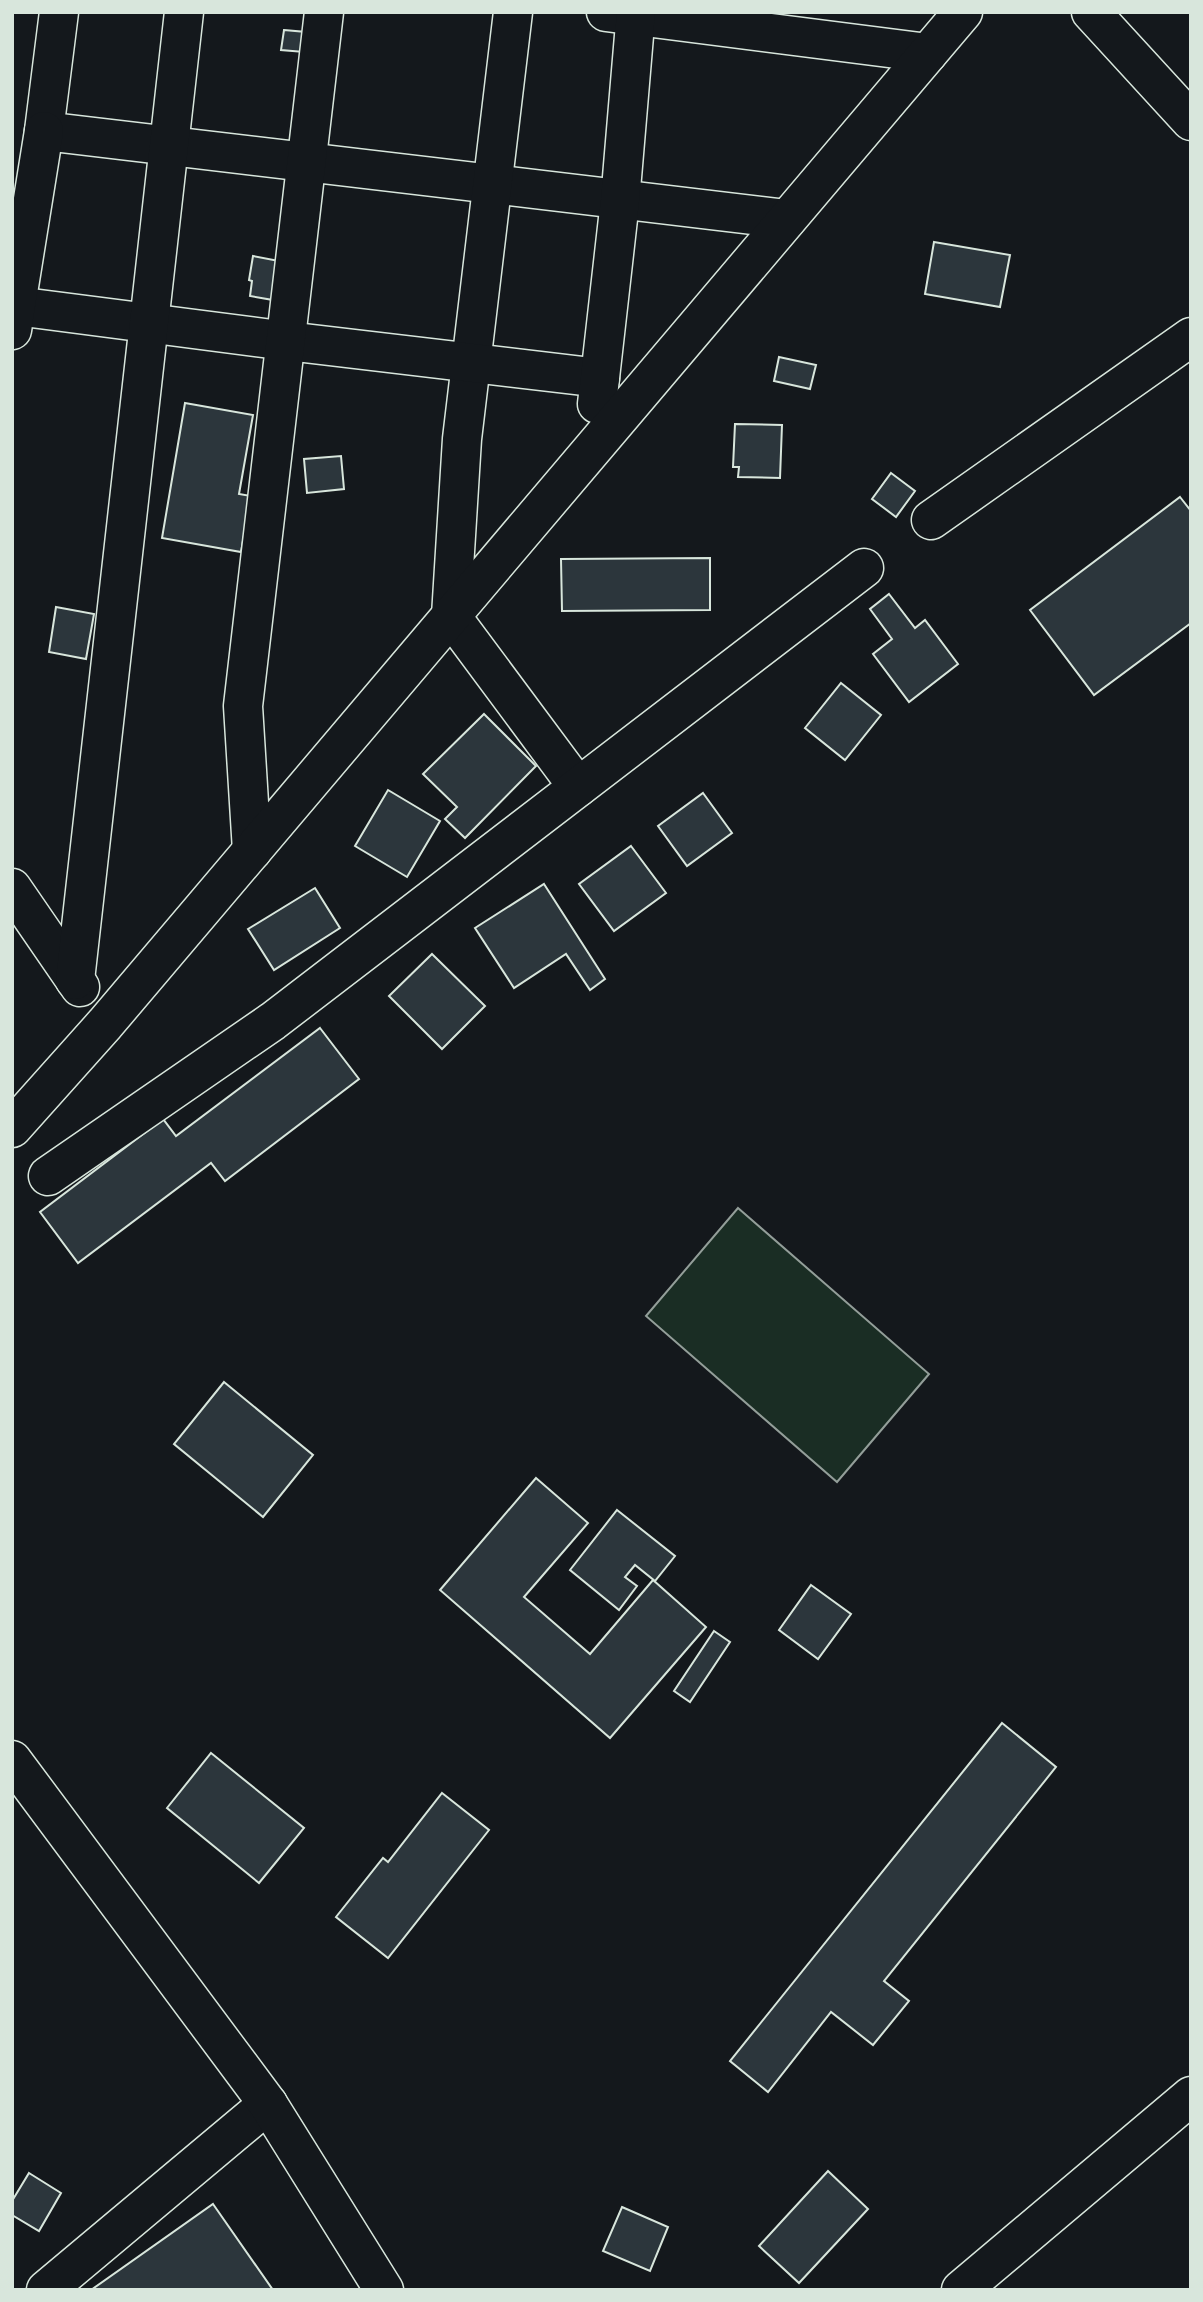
<svg xmlns="http://www.w3.org/2000/svg" width="1203" height="2302" viewBox="0 0 1203 2302" font-family="Literata,serif">
<rect width="100%" height="100%" fill="#14181c"/>
<polygon fill="#1a2d24" stroke="#939e99" stroke-width="2" points="738,1208 929,1374 837,1482 646,1316"/>
<g fill="#2c363c" stroke="#d8e6dc" stroke-width="2">
<polygon points="284,30 306,32 304,52 281,50"/>
<polygon points="934,242 1010,255 1000,307 925,294"/>
<polygon points="253,256 279,261 273,300 250,296 252,281 249,280"/>
<polygon points="779,357 816,365 810,389 774,381"/>
<polygon points="185,403 253,415 239,494 251,496 241,552 162,538"/>
<polygon points="735,424 782,425 780,478 738,477 739,467 733,467"/>
<polygon points="341,456 344,489 307,493 304,459"/>
<polygon points="891,473 915,491 896,517 872,499"/>
<polygon points="1180,497 1191,511 1191,623 1094,695 1030,610"/>
<polygon points="710,558 710,610 562,611 561,559"/>
<polygon points="889,594 915,628 925,620 958,664 909,702 873,654 892,639 870,609"/>
<polygon points="56,607 94,614 86,659 49,652"/>
<polygon points="841,683 881,715 845,760 805,728"/>
<polygon points="484,714 536,766 465,838 445,819 457,807 423,774"/>
<polygon points="388,790 440,821 407,877 355,846"/>
<polygon points="703,793 732,833 687,866 658,826"/>
<polygon points="631,846 666,893 614,931 579,884"/>
<polygon points="544,884 605,979 590,990 566,954 514,988 475,928"/>
<polygon points="315,888 340,928 274,970 248,929"/>
<polygon points="432,954 485,1006 442,1049 389,996"/>
<polygon points="320,1028 359,1079 225,1181 211,1163 78,1263 40,1212 163,1119 176,1136"/>
<polygon points="224,1382 313,1455 263,1517 174,1444"/>
<polygon points="536,1478 588,1523 524,1597 590,1654 653,1580 706,1627 610,1738 440,1590"/>
<polygon points="617,1510 675,1556 655,1581 635,1565 625,1577 637,1586 619,1610 570,1570"/>
<polygon points="811,1585 851,1614 818,1659 779,1630"/>
<polygon points="714,1631 730,1642 690,1702 674,1691"/>
<polygon points="1002,1723 1056,1767 884,1981 909,2001 873,2045 831,2012 768,2092 730,2061"/>
<polygon points="211,1753 304,1828 259,1883 167,1808"/>
<polygon points="442,1793 489,1830 388,1958 336,1917 383,1858 388,1862"/>
<polygon points="828,2171 868,2209 799,2283 759,2246"/>
<polygon points="29,2173 61,2193 39,2231 12,2215 12,2201"/>
<polygon points="213,2204 273,2290 91,2290"/>
<polygon points="622,2207 668,2227 650,2271 603,2251"/>
</g>
<g fill="none" stroke-linecap="round" stroke-linejoin="round">
<g stroke="#d8e6dc" stroke-width="41">
<g id="minor">
<polyline points="59,12 44,131 787,219"/>
<polyline points="513,12 462,439 451,616 578,787"/>
<polyline points="606,12 928,53"/>
<polyline points="1091,12 1191,121"/>
<polyline points="16,306 287,341 600,378"/>
<polyline points="12,330 44,131"/>
<polyline points="597,404 620,201 636,12"/>
<polyline points="931,520 1191,337"/>
<polyline points="252,851 243,706 324,12"/>
<polyline points="12,888 80,987"/>
<polyline points="75,980 184,12"/>
<polyline points="12,1128 105,1024 963,12"/>
<polyline points="48,1176 273,1021 864,568"/>
<polyline points="46,2290 268,2104"/>
<polyline points="961,2290 1191,2096"/>
</g>
</g>
<g stroke="#d8e6dc" stroke-width="41">
<polyline id="major" points="12,1760 268,2104 384,2290"/>
</g>
<use href="#minor" stroke="#14181c" stroke-width="38"/>
<use href="#major" stroke="#14181c" stroke-width="38"/>
</g>
<rect width="1203" height="2302" fill="none" stroke="#d8e6dc" stroke-width="28"/>
</svg>
